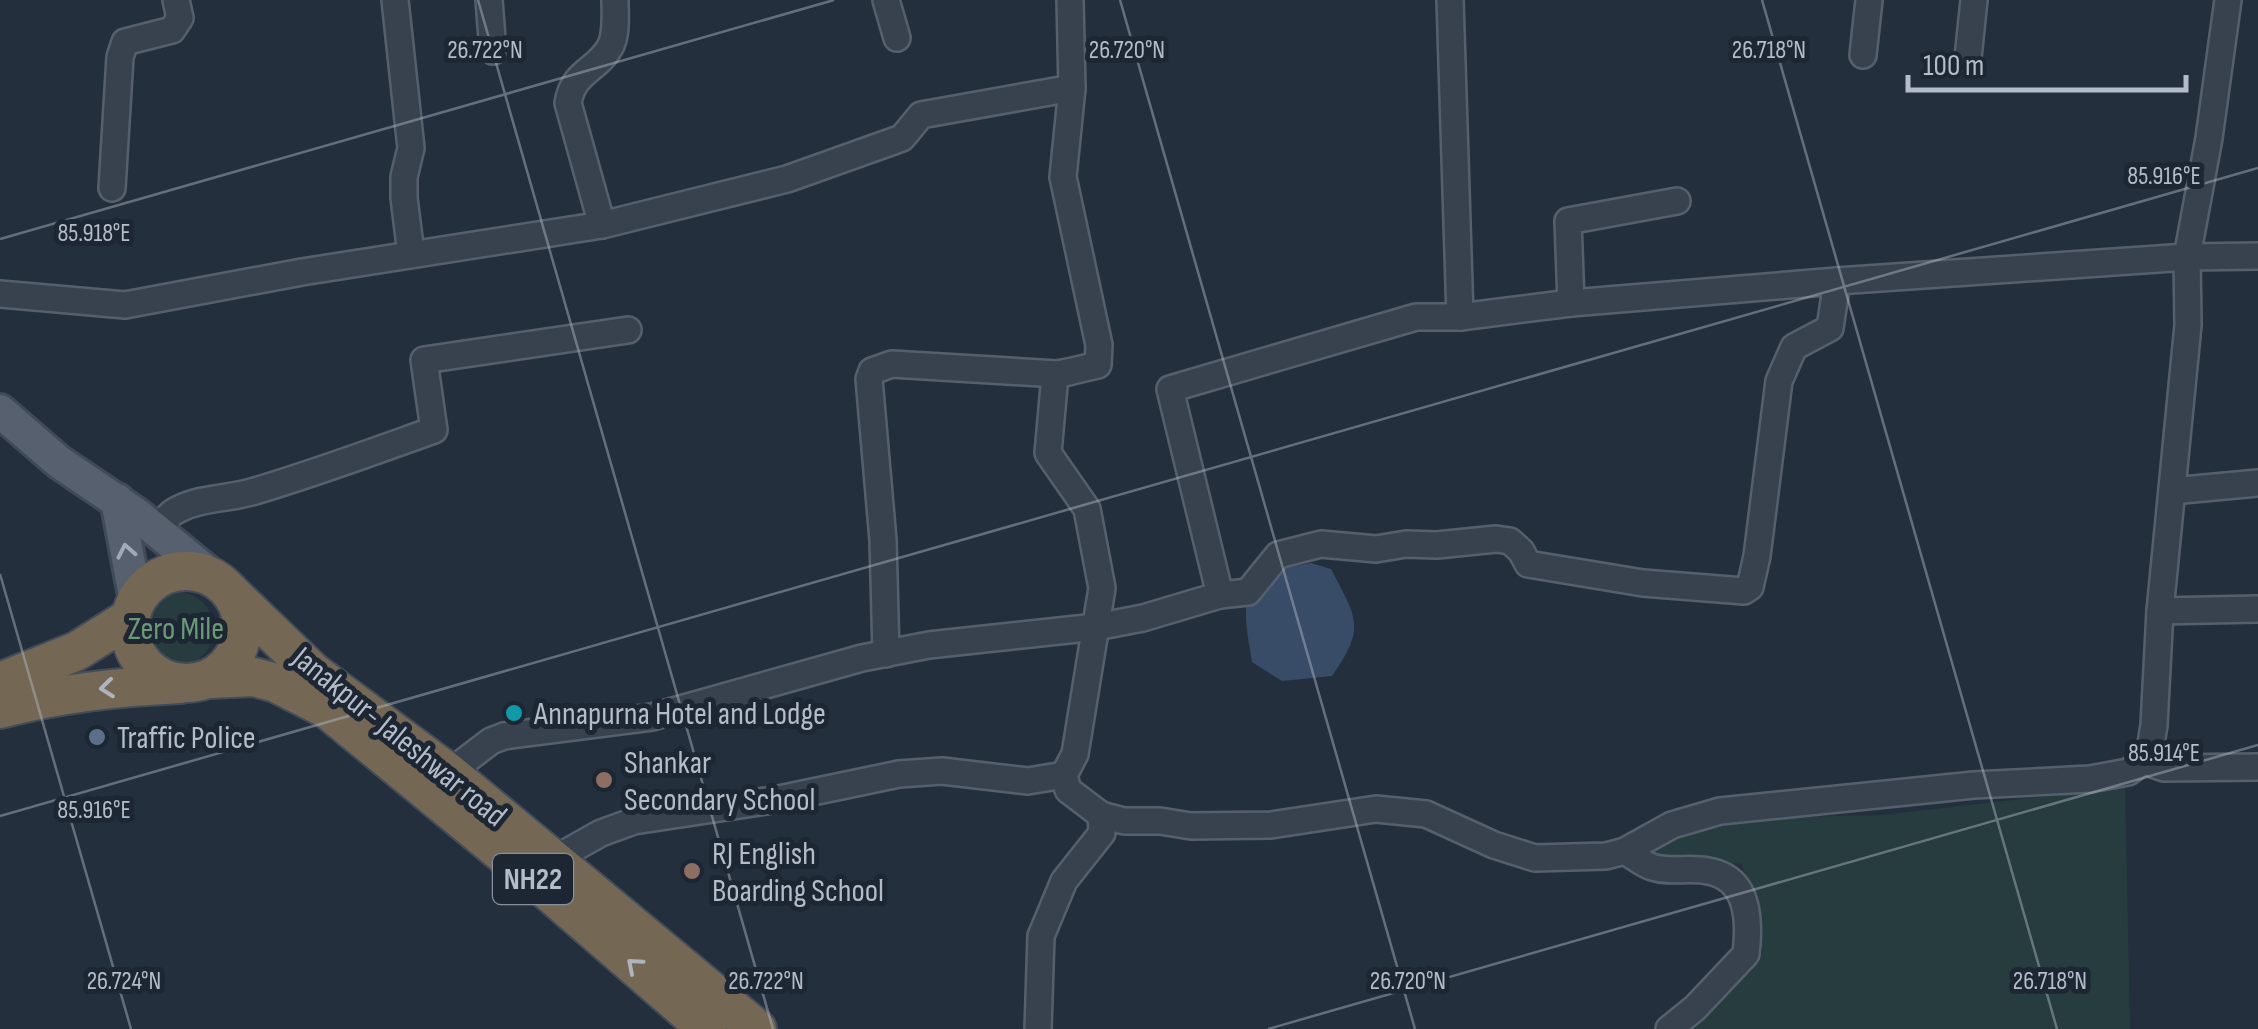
<svg xmlns="http://www.w3.org/2000/svg" width="2258" height="1029" viewBox="0 0 2258 1029" font-family="'Sofia Sans Condensed',sans-serif">
<rect width="100%" height="100%" fill="#242f3e"/>
<g fill="#263c3f">
<circle cx="177" cy="629" r="37"/>
<polygon points="2125,787 2130,1029 1684,1029 1763,952 1742,864 1658,857 1655,844 1736,818 1882,815"/>
</g>
<path fill="#394c67" d="M 1311,563 L 1331,569 C 1357,619 1366,627 1332,676 L 1282,681 L 1252,662 C 1241,596 1237,576 1311,563 Z"/>
<g fill="none" stroke-linecap="round" stroke-linejoin="round">
<g stroke="#565f6c" stroke-width="30">
<g id="minor">
<polyline points="395,0 411,148 404,177 404,198 411,254"/>
<polyline points="489,0 493,51"/>
<polyline points="886,0 897,38"/>
<polyline points="1450,0 1460,317"/>
<polyline points="1863,55 1869,0"/>
<polyline points="1968,58 1974,0"/>
<polyline points="112,188 120,57 125,42 172,30 180,18 176,0"/>
<path d="M 602,225 L 568,103 C 573,71 598,70 610,47 C 617,35 615,14 615,0"/>
<polyline points="0,294 125,305 302,272 602,225 787,179 902,138 921,115 1072,88"/>
<polyline points="1571,303 1568,221 1677,201"/>
<polyline points="2172,491 2258,483"/>
<path d="M 161,532 C 164,521 168,514 179,509 C 203,497 230,499 255,491 C 316,473 375,451 434,430 L 424,360 L 628,330"/>
<polyline points="1220,595 1248,592 1278,555 1321,544 1376,549 1406,544 1437,545 1496,539 1510,541 1521,551 1528,564 1643,583 1744,591 1750,587 1757,556 1779,381 1794,347 1830,328 1837,281"/>
<polyline points="2160,611 2258,609"/>
<polyline points="886,654 883,540 869,379 872,371 892,364 1057,374 1069,372"/>
<polyline points="2150,750 2155,765 2164,768 2258,767"/>
<polyline points="449,773 491,741 504,736 652,717 862,658 929,645 1096,627 1143,618 1220,595 1170,389 1416,317 1460,317 1571,303 1837,281 2187,257 2258,256"/>
<polyline points="1101,815 1124,821 1160,821 1191,826 1271,825 1376,809 1426,814 1494,845 1535,858 1606,856 1625,851 1672,825 1720,811 1974,785 2090,779 2128,772 2139,764 2150,750 2154,725 2160,611 2188,325 2187,257 2209,138 2228,0"/>
<path d="M 1625,851 C 1633,856 1643,864 1652,867 C 1670,873 1690,867 1708,871 C 1749,878 1750,921 1746,954 L 1695,1008 L 1669,1029"/>
<polyline points="553,860 601,833 634,821 779,799 899,774 942,771 1028,781 1064,775"/>
<polyline points="1038,1029 1041,936 1064,881 1102,833 1101,815 1068,790 1064,775 1075,754 1102,588 1087,509 1048,453 1055,375 1098,365 1099,345 1063,177 1072,88 1070,0"/>
</g>
</g>
<g stroke="#414a57" stroke-width="38">
<g id="major">
<polyline points="0,411 59,462 136,514 217,580"/>
<polyline points="117,500 136,601"/>
</g>
</g>
<g stroke="#434c59" stroke-width="42">
<g id="highway">
<circle cx="186" cy="627" r="56"/>
<polyline points="230,592 313,672 449,773 757,1029"/>
<polyline points="210,679 254,677 276,683 327,709 541,885 707,1029"/>
<polyline points="0,682 77,651 131,617"/>
<path d="M 0,709 C 60,693 118,687 180,684"/>
</g>
</g>
<use href="#minor" stroke="#38414e" stroke-width="25"/>
<use href="#major" stroke="#56606e" stroke-width="32"/>
<use href="#highway" stroke="#746855" stroke-width="38"/>
</g>
<defs><path id="oneway-chevron" d="M-2-3.5L2.5 0L-2 3.5" fill="none" stroke-width="1.6" stroke-linecap="round" stroke-linejoin="round" transform="scale(2.5)"/></defs>
<use stroke="#a1aab7" href="#oneway-chevron" transform="translate(126 551) rotate(-101)"/>
<g stroke="#aeb4bd">
<use href="#oneway-chevron" transform="translate(107 688) rotate(174)"/>
<use href="#oneway-chevron" transform="translate(634 965) rotate(-139)"/>
</g>
<path fill="none" stroke="#b4bcc9" stroke-width="2.5" stroke-opacity="0.45" d="M 478,0 L 773,1029M 1120,0 L 1415,1029M 1762,0 L 2057,1029M 0,239 L 834,0M 0,574 L 131,1029M 0,816 L 2258,168M 1268,1029 L 2258,745"/>
<circle fill="#0f9aa8" stroke="#1d2633" stroke-width="4" cx="514" cy="713" r="10"/>
<circle fill="#5c6f8a" stroke="#1d2633" stroke-width="4" cx="97" cy="737" r="10"/>
<g fill="#8d6e63" stroke="#1d2633" stroke-width="4">
<circle cx="604" cy="780" r="10"/>
<circle cx="692" cy="871" r="10"/>
</g>
<g text-anchor="middle" stroke-width="10" stroke-linejoin="round" paint-order="stroke">
<rect fill="#1d2633" stroke="#878f9c" stroke-width="2.5" x="493" y="854" width="80" height="50" rx="8"/>
<g font-size="30" font-weight="bold" fill="#b4bcc9">
<text x="533" y="889">NH22</text>
</g>
<g font-size="32" fill="#6b9a76" stroke="#1d2633">
<text x="176" y="639">Zero Mile</text>
</g>
<g font-size="32" fill="#b4bcc9" stroke="#1d2633" text-anchor="start">
<text x="534" y="724">Annapurna Hotel and Lodge</text>
<text x="117" y="748">Traffic Police</text>
<text x="624" y="773">Shankar<tspan x="624" dy="37">Secondary School</tspan></text>
<text x="712" y="864">RJ English<tspan x="712" dy="37">Boarding School</tspan></text>
</g>
<g font-size="32" fill="#b4bcc9" stroke="#1d2633">
<text transform="translate(400 736) rotate(39)" y="11">Janakpur- Jaleshwar road</text>
</g>
</g>
<g font-size="25" text-anchor="middle" fill="#b4bcc9" stroke="#1d2633" stroke-width="10" stroke-linejoin="round" paint-order="stroke">
<text x="485" y="58">26.722°N</text>
<text x="1127" y="58">26.720°N</text>
<text x="1769" y="58">26.718°N</text>
<text x="2164" y="184">85.916°E</text>
<text x="94" y="241">85.918°E</text>
<text x="2164" y="761">85.914°E</text>
<text x="94" y="818">85.916°E</text>
<text x="124" y="989">26.724°N</text>
<text x="766" y="989">26.722°N</text>
<text x="1408" y="989">26.720°N</text>
<text x="2050" y="989">26.718°N</text>
</g>
<path d="M1908 75v15h278v-15" fill="none" stroke="#b4bcc9" stroke-width="5"/>
<text x="1923" y="75" font-size="30" fill="#b4bcc9" stroke="#1d2633" stroke-width="8" paint-order="stroke">100 m</text>
</svg>
